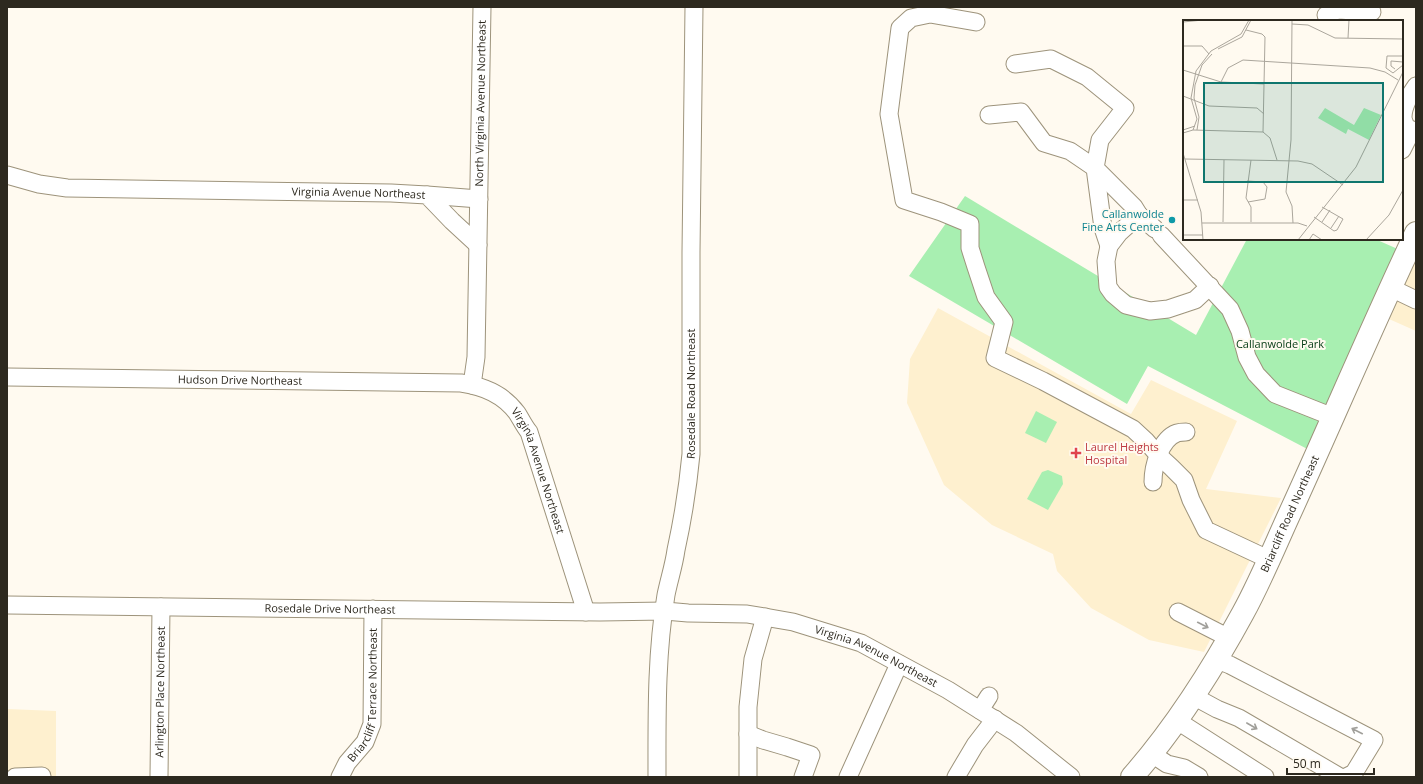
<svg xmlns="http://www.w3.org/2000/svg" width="1423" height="784" viewBox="0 0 1423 784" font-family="'Open Sans',sans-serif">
<rect width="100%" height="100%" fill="#fffaf0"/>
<g fill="#fef0cf">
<polygon points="1416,238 1416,331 1380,315"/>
<polygon points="938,308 1131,414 1151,380 1237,421 1206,489 1281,498 1204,652 1149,640 1091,608 1057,571 1053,554 992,525 944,485 907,403 910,359"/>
<polygon points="7,709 56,711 56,777 7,777"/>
</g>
<g fill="#a8efb1">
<polygon points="965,196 1196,335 1247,239 1375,239 1409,254 1315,453 1148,366 1127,404 909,276"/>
<polygon points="1036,411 1057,422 1046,443 1025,433"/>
<polygon points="1048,470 1062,476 1063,484 1048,510 1027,499 1042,472"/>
</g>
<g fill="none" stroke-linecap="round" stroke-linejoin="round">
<g stroke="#9d937b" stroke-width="19">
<g id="minor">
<polyline points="1326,15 1338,10 1372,12"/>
<polyline points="976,22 930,14 911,18 900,28 889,114 904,200 941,212 970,224 970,248 976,267 986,297 1004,322 995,358 1043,381 1133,429 1146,441 1159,456 1171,467 1184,480 1191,500 1206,530 1268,559"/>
<polyline points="1015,64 1051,59 1087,77 1125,108 1100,140 1095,168 1134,207 1139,215 1155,229"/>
<polyline points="989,115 1021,112 1044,143 1070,151 1095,168 1103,228 1109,246"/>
<path d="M 1402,150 L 1412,130 L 1406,127 C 1405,124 1403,120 1403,117 C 1403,107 1410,94 1416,86"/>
<path id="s1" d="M 7,175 L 39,184 L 67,188 L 391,193 L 427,195 L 452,221 L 478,245"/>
<polyline points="427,195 479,199"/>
<polyline points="1139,215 1119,233 1109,246 1106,261 1108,287 1113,294 1126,305 1150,311 1168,309 1195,300 1210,286"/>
<polyline points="1161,235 1230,309 1240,331 1247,357 1256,374 1275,394 1333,417"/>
<polyline points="1391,288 1416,300"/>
<path id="s2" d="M 7,377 L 461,383 C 483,386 504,395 517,413 C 521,419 524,426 529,432 L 586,612"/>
<path id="s3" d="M 472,385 L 476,357 L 482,7"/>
<path d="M 1153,482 C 1153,467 1160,439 1177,433 C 1180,432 1184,432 1186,432"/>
<path id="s4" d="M 7,605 L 600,612 L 665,611 L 688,613 L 747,614 L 793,622 L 861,643 L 948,690 L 1016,733 L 1071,777"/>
<polyline points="1178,612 1229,638"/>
<polyline points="1215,659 1230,665 1374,740 1354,773 1346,777"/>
<polyline points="1193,696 1217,709 1239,718 1340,777"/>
<polyline points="980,710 989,696"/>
<polyline points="1176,720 1265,777"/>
<polyline points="748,734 763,740 787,747 811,755 803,777"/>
<polyline points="1152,754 1167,764 1184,768 1199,777"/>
<polyline points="15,777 42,776"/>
<path id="s5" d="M 159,777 L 161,607"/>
<path id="s6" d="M 340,777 L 347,763 L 365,742 L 372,724 L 373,609"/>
<path id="s7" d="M 657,777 C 657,716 656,655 666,595 C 669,580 674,565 676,550 C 683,518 688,486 691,454 L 691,252 L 694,7"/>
<polyline points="748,777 748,707 753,659 765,617"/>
<polyline points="848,777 899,664"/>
<polyline points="956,777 975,745 995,719"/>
</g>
</g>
<g stroke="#9d937b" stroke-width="24">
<g id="major">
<path id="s8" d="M 1132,777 C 1175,728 1212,670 1243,613 C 1260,582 1274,548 1289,515 C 1332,421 1372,326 1416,233"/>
</g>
</g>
<use href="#minor" stroke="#fff" stroke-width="17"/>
<use href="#major" stroke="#fff" stroke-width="22"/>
</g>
<defs><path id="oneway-shaft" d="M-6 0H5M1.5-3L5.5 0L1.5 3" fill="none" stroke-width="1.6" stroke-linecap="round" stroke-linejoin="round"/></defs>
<g stroke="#a09f9a">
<use href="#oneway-shaft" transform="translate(1203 625) rotate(27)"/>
<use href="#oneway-shaft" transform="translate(1252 726) rotate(30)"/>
<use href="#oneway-shaft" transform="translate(1357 731) rotate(-153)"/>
</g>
<circle fill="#0f9aa8" stroke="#fffaf0" stroke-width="1.5" cx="1172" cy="220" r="4"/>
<path fill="#e0444e" stroke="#fffaf0" stroke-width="1.5" d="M1074 447h4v4h4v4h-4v4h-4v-4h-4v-4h4z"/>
<g text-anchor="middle" stroke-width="4" stroke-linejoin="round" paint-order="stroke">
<g font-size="11" fill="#2d291f" stroke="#fffaf0">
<text dy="4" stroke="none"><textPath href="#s3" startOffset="282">North Virginia Avenue Northeast</textPath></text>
<text dy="4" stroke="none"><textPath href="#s1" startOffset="353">Virginia Avenue Northeast</textPath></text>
<text dy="4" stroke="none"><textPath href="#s2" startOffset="233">Hudson Drive Northeast</textPath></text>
<text dy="4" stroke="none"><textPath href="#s7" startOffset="386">Rosedale Road Northeast</textPath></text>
<text dy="4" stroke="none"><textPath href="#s2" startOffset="581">Virginia Avenue Northeast</textPath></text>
<text dy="4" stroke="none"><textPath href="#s8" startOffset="308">Briarcliff Road Northeast</textPath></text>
<text dy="4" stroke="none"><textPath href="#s4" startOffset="323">Rosedale Drive Northeast</textPath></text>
<text dy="4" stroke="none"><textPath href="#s4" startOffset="877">Virginia Avenue Northeast</textPath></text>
<text dy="4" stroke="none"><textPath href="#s5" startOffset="85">Arlington Place Northeast</textPath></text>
<text dy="4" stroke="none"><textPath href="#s6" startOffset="89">Briarcliff Terrace Northeast</textPath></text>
</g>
<g font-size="11" fill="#0d838f" stroke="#fffaf0" text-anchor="end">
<text x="1164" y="218">Callanwolde<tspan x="1164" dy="13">Fine Arts Center</tspan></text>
</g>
<g font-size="11" fill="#053c15" stroke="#fffaf0">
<text x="1280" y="348">Callanwolde Park</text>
</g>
<g font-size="11" fill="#be3a42" stroke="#fffaf0" text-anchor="start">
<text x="1085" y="451">Laurel Heights<tspan x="1085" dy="13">Hospital</tspan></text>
</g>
</g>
<g transform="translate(1183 20)">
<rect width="220" height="220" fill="#fffaf0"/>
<path d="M 142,88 L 171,105 L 181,88 L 198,95 L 186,120 L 165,109 L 163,114 L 135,98 Z" fill="#a8efb1"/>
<path fill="none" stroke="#aba69c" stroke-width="1" d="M 109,0 L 108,120 L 103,172 L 109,186 L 110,203M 0,2 L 20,0M 109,4 L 125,5 L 152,18 L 220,19M 63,10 L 79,14 L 82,17 L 80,112M 165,18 L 166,0M 0,26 L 19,26 L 26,34M 35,29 L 59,17 L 68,0M 220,36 L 204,36 L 203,48 L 210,53 L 220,45M 212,49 L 208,46 L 208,41 L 220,42M 0,50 L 38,62 L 81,64M 38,62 L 45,48 L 60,40 L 187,48 L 202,52 L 215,60M 0,76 L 26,86 L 74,88 L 81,94M 0,110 L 12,106M 10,110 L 14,99 L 8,78 L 13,51 L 28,31 L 58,14 L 66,0M 14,110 L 16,97 L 11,78 L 12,65 L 19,45 L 29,34M 0,113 L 10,110 L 80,112 L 87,118 L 94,140M 0,133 L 18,192 L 20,220M 2,139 L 115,141 L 129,144 L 160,165M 68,140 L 63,178 L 68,187 L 68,202M 64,161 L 80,162 L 84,167 L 82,179 L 65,182M 0,180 L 15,180M 131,197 L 151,211 L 154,210 L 160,199 L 139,187M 40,202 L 41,140M 139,202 L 147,190M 19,203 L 115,203 L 124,206M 148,208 L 156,196M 0,215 L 20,215M 115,220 L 173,147 L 220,52M 126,220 L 130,214 L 139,220M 183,220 L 206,195 L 220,170"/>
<path fill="#0f766e" fill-opacity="0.15" stroke="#0f766e" stroke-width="2" d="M 21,63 L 200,63 L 200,162 L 21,162 Z"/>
<rect width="220" height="220" fill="none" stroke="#2d291f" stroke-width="2"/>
</g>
<rect width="1423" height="784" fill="none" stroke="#2d291f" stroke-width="16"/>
<path d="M1287 768v6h87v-6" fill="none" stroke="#2d291f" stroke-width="2"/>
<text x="1293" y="768" font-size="12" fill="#2d291f" stroke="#fffaf0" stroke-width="3" paint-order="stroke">50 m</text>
</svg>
